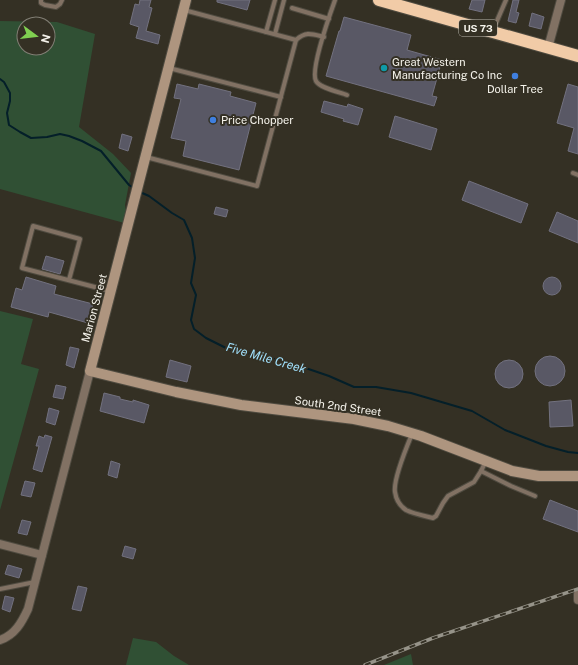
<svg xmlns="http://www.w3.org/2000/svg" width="578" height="665" viewBox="0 0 578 665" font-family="'Public Sans',sans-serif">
<rect width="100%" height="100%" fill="#343024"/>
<g fill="#305034" fill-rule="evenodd">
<path d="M 0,21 L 57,22 L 95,34 L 79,127 L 113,154 L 131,173 L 125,205 L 128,224 L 0,189 ZM 24,24 L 48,24 L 48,48 L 24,48 Z"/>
<polygon points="0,311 33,319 21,364 39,369 0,510"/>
<polygon points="133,638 156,642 174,656 189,665 126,665"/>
<polygon points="411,654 413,665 384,665"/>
</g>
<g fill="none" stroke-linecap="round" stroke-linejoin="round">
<g stroke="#041f29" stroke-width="2">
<polyline points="0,79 4,82 10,93 10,101 7,113 9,125 20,132 31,138 47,137 60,134 69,136 82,141 101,151 129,185 135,189"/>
<polyline points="140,192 149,196 172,213 184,220 192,238 195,258 191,283 196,295 191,320 194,329 206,338 228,349 288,362 329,376 354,387 376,387 411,393 472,411 505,430 546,446 568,452 578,453"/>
</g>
</g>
<g fill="#595865" stroke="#72717f">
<polygon points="140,0 151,0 149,7 152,8 146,31 160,35 158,44 136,38 139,27 130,24 135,4 139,5"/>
<polygon points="217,0 250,0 247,10 217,2"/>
<polygon points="472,0 485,0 482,12 469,9"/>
<polygon points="513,0 519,0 516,12 519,13 516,23 508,21"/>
<polygon points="532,13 544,17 541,29 529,26"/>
<polygon points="344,17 411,35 407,50 442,60 432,96 437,97 434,106 326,76 339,31 340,31"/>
<polygon points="177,84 198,89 199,84 231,92 230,96 256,103 239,170 183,156 186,141 171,138 181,99 174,98"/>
<polygon points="568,84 578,87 578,154 568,151 574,128 557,123"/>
<polygon points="324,101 347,107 348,104 363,109 358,125 343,121 344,119 321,112"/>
<polygon points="395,116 437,129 431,150 389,137"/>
<polygon points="122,134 132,137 128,151 119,148"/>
<polygon points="469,181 528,204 521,223 462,200"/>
<polygon points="216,207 228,210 226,217 214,214"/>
<polygon points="557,212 578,221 578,243 549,231"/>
<polygon points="46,256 64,261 60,274 42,269"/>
<circle cx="552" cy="286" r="9"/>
<polygon points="26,277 56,286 54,294 93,304 88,323 49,312 48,317 11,307 16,288 22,290"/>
<polygon points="70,347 79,349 74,368 66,365"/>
<circle cx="550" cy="371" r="15"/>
<polygon points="170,360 191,366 187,382 166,377"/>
<circle cx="509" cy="374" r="14"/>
<polygon points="56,385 66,387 63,399 53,397"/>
<polygon points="104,393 120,397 120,399 133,402 133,400 149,405 144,423 100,411"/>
<polygon points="571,400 573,426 550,427 549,402"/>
<polygon points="49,408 59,411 55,425 46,422"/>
<polygon points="45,435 52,437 42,472 33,469 39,446 36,446 39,436 44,438"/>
<polygon points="111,461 120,464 117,478 108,475"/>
<polygon points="25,481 35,483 31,497 21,495"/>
<polygon points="550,500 578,511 578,532 543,519"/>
<polygon points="22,520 31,522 27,535 18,533"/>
<polygon points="125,546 136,549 133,559 122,556"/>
<polygon points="8,565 22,569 19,578 5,574"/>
<polygon points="78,586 87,588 81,611 72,609"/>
<polygon points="5,596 14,598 10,612 2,609"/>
</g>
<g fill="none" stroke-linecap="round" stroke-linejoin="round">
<g stroke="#4f4b40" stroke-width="6">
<g id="lane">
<polyline points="41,0 41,3 45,5 56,7 60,4 62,0"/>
<path d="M 335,0 C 330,14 310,70 316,81 C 320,88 339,92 347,95"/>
<polyline points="292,8 329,19"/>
<polyline points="493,30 506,0"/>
<polyline points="266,32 275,0"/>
<polyline points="275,34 284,0"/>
<path d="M 296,40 C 306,31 312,34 324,37"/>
<polyline points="169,68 281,97"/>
<polyline points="146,157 257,186 296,40 184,10"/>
<polyline points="573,173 578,175"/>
<polyline points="69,280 80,239 33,226 22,268 110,291"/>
<path d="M 412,434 C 407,446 393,480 395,492 C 396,499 400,506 406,510 C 414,514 425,516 433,518 L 436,516 L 443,503 L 448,496 L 474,482 L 481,471"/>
<polyline points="486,461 481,471 511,486 535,496"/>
<polyline points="0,589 35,582"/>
</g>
</g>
<g stroke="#4f4b40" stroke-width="10">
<g id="street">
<polyline points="548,48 561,0"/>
<polyline points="0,544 42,555"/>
<polyline points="578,594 578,600"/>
<path d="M 0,640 C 15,635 22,622 28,609 L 90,371"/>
</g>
</g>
<g stroke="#4f4b40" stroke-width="12">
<polyline id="secondary" points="186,0 90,371 176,392 241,405 354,419 388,426 421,436 512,471 539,476 578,476"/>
</g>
<g stroke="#4f4b40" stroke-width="14">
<polyline id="highway" points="379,0 578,56"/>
</g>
<use href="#lane" stroke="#817163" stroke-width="4"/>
<use href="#street" stroke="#817163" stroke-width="8"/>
<use href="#secondary" stroke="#ae957f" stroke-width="10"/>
<use href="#highway" stroke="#f1cba7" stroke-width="12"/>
<g stroke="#969389" stroke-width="3.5">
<polyline id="rail" points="365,665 433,638 578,589"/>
</g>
<use href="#rail" stroke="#343024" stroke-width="2" stroke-dasharray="6" stroke-linecap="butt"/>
</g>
<circle fill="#0f9aa8" stroke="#343024" stroke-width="1.5" cx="384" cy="68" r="4"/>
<g fill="#3f7fe0" stroke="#343024" stroke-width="1.5">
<circle cx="515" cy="76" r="4"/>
<circle cx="213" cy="120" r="4"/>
</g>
<g text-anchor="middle" stroke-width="4" stroke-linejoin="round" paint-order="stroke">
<rect fill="#343024" stroke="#bbb8af" stroke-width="1" x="459" y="20" width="38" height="16" rx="3"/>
<g font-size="10" font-weight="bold" fill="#f5f3eb">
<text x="478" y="32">US 73</text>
</g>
<g font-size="11" fill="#f5f3eb" stroke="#343024" text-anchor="start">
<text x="392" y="66">Great Western<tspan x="392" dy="13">Manufacturing Co Inc</tspan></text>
<text x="515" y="93" text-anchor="middle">Dollar Tree</text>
<text x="221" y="124">Price Chopper</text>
</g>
<g font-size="11" fill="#f5f3eb" stroke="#343024">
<text transform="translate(94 308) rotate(-75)" y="4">Marion Street</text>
<text transform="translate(338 406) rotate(8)" y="4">South 2nd Street</text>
</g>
<g font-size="12" font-style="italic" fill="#a2e2fe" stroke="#343024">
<text transform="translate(266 358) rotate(16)" y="4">Five Mile Creek</text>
</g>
</g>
<g transform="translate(36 36) rotate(105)"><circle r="19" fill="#343024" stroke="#817e74"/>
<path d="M0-3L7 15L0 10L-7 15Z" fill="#80d051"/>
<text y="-6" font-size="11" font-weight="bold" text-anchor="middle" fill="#f5f3eb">N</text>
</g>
</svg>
